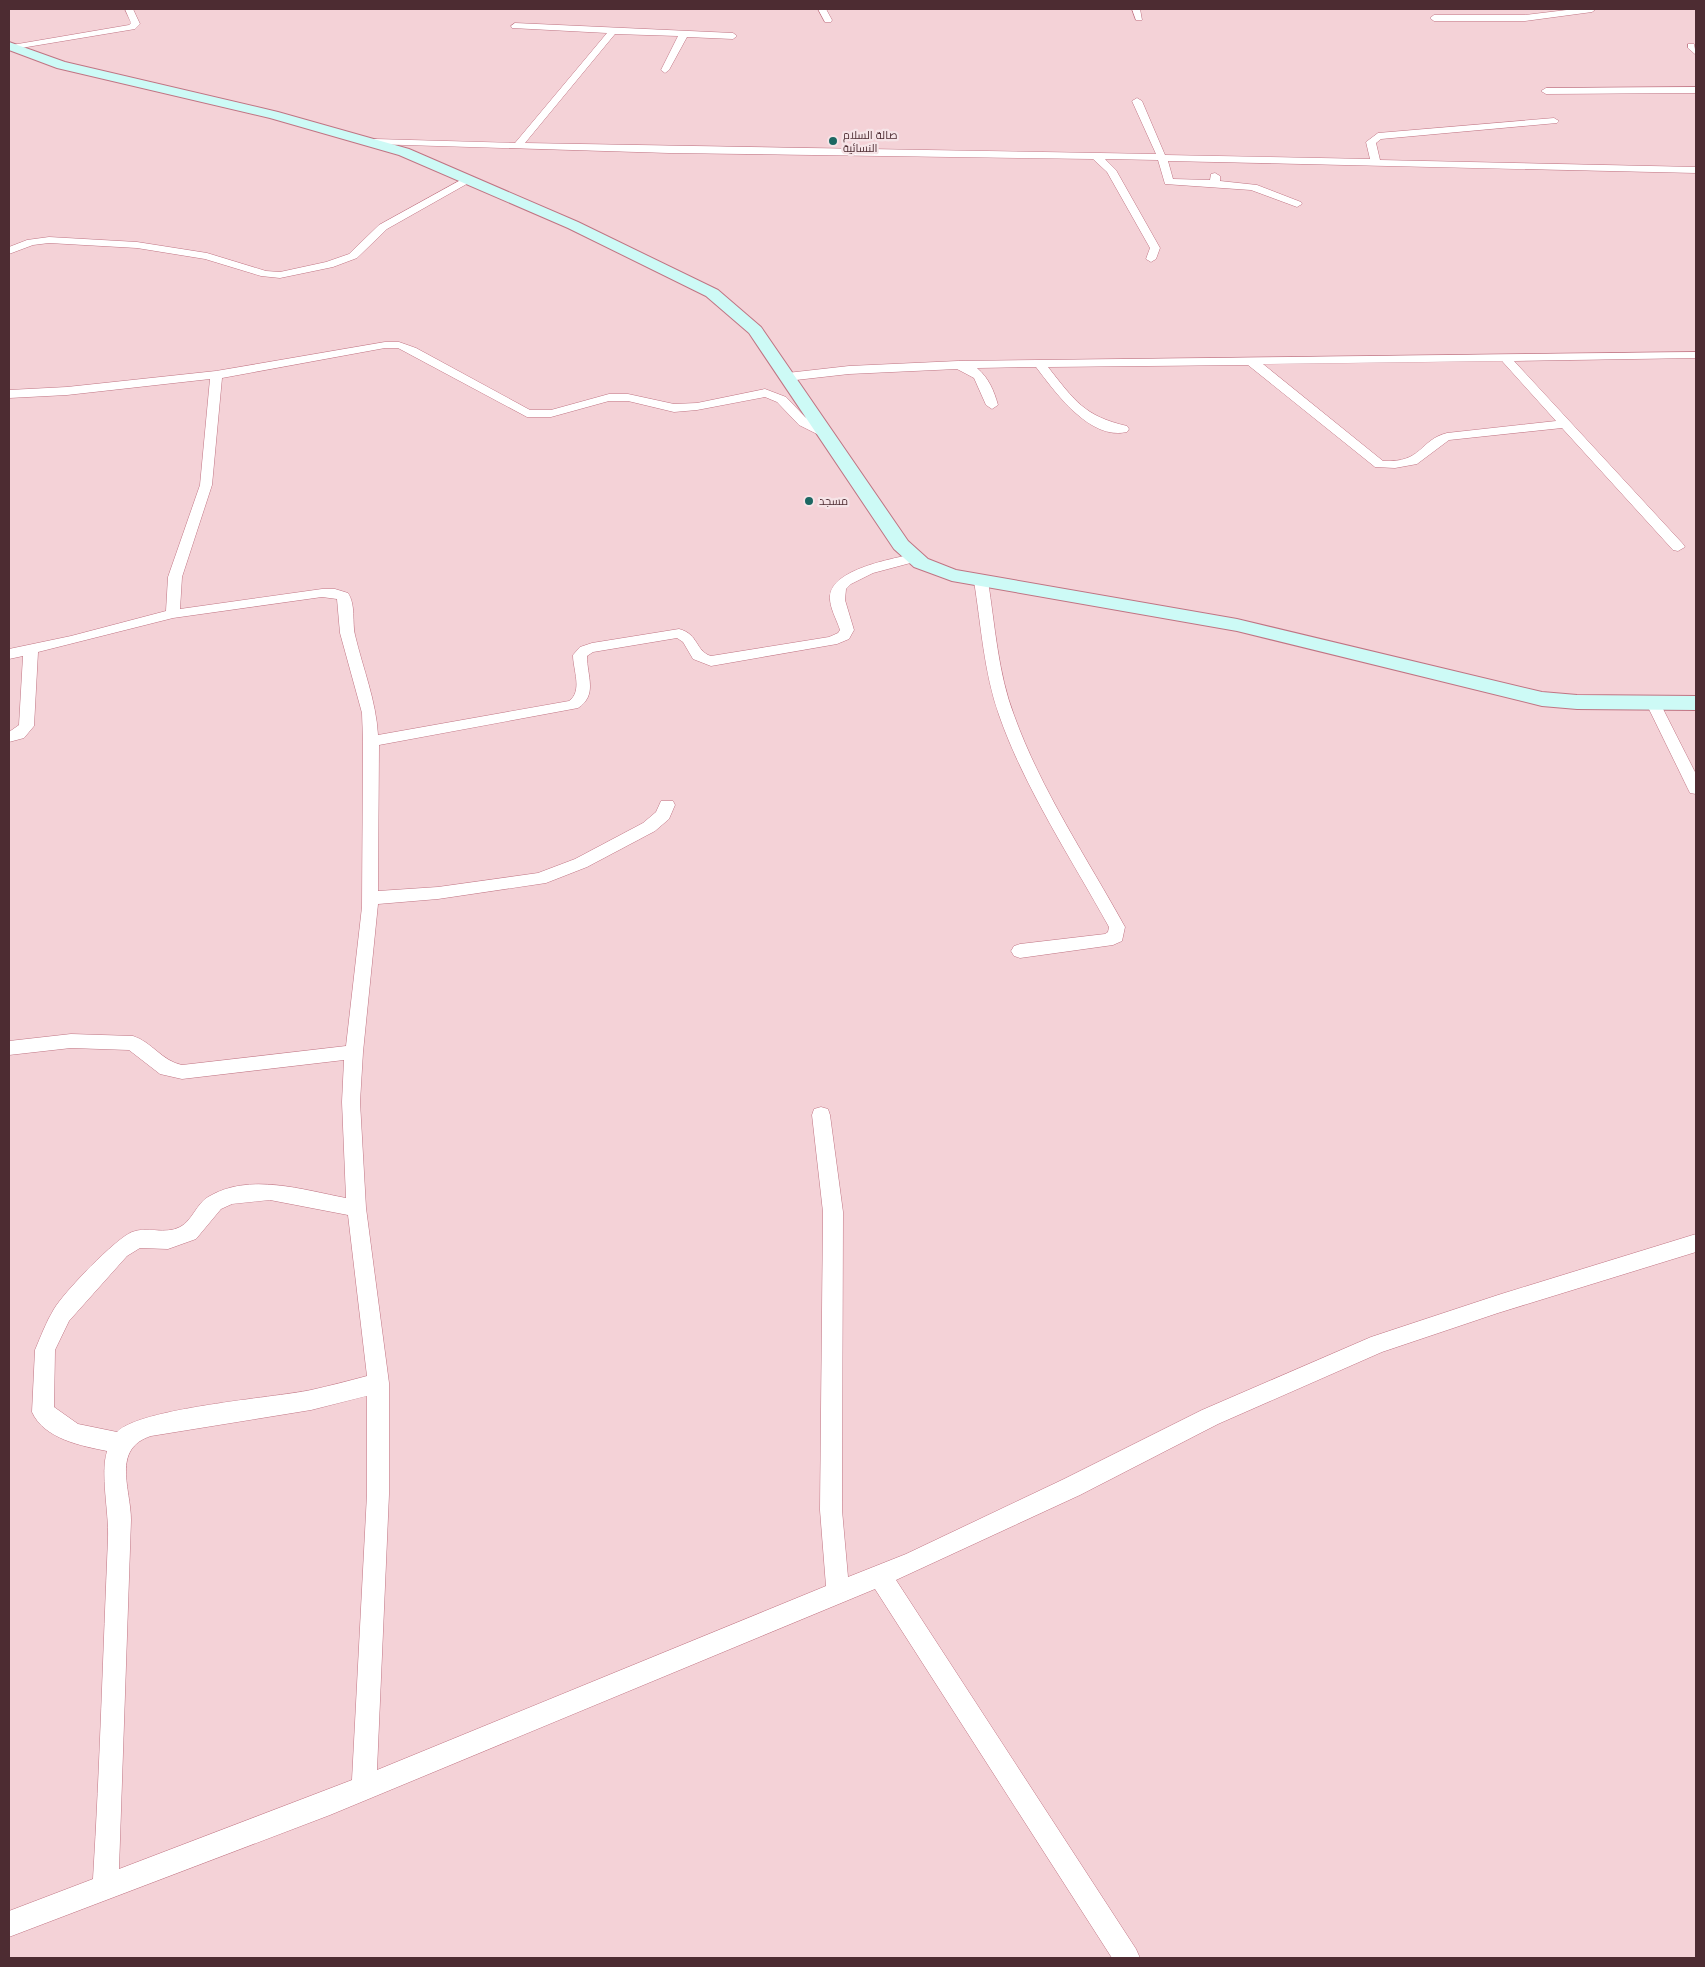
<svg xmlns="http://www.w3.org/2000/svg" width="1705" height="1967" viewBox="0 0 1705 1967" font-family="Helvetica,Cairo,sans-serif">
<rect width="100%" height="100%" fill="#f4d2d7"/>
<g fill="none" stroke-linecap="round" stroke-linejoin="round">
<g stroke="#c07483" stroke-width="1">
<g id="street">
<polygon points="125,9 133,9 140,24 135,29 9,50 9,46 12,45 129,25 131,23"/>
<polygon points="818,9 826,9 832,20 831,22 825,22"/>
<polygon points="1132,9 1140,9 1142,20 1136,20"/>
<polygon points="1575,9 1596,9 1592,12 1525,21 1434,21 1430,18 1434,15 1525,15"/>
<polygon points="515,23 733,33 737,36 733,39 687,37 669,70 665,73 661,70 678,36 615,34 525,143 1156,154 1132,101 1137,98 1142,101 1165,155 1370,159 1366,142 1378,133 1554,118 1559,121 1557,123 1381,139 1376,143 1380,160 1696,167 1696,173 1168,161 1173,179 1210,180 1211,174 1215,173 1220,176 1220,181 1257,185 1301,202 1302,204 1297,207 1251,190 1165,184 1158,160 1105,159 1116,170 1160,248 1156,259 1151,262 1146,259 1150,248 1107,172 1093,159 669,153 372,144 372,140 375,139 515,143 607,33 512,28 511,26"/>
<polygon points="1688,44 1694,44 1696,55 1688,48"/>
<polygon points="1696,87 1696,93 1546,94 1541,91 1546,88"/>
<polygon points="468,176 472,177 472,181 387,229 357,258 333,267 280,278 261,276 205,259 137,248 49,243 33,245 9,254 9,247 27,240 49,237 137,242 207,253 266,271 280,272 326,262 349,254 379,225"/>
<path d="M 385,342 L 399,342 L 416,348 L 530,410 L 551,410 L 609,394 L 628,394 L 674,404 L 697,403 L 765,389 L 786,397 L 805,417 L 831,434 L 825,438 L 799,425 L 777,402 L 765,397 L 697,410 L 674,412 L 628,401 L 609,401 L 551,417 L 527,417 L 398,348 L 385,348 L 222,378 L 212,485 L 182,577 L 180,609 L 322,589 L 335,589 L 348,593 C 356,605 352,622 355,635 C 363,669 376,700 378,735 L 569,701 C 583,691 573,670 573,655 L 580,647 L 592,643 L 679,629 C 699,634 695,651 711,656 L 829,637 L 838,633 L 840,630 C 837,620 829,607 830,596 C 832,569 892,559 913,554 L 920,558 L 918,561 L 873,573 L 851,584 L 846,589 L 845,600 L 854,630 L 849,639 L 837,644 L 711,666 L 693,659 L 683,642 L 677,638 L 593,652 L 587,656 C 587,676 598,695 578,708 L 379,745 L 378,891 L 438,887 L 538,873 L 575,859 L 643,823 L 656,812 L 661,801 L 673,801 L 675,805 L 669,819 L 655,831 L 587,867 L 546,883 L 438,899 L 378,904 L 363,1052 L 360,1102 L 366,1208 L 389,1383 L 389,1494 L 377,1770 L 826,1586 L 820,1510 L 823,1212 L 812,1115 L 814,1109 L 821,1107 L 828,1109 L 830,1115 L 843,1212 L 842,1510 L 848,1577 L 906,1554 L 1064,1479 L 1202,1410 L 1371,1337 L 1498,1295 L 1696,1234 L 1696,1252 L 1498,1313 L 1382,1352 L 1218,1424 L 1080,1495 L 896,1580 L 1136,1949 L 1140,1958 L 1112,1958 L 875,1589 L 330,1815 L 9,1937 L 9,1911 L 93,1879 C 100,1765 103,1652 108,1538 C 109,1511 100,1474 107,1451 C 82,1446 44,1439 32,1412 L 35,1350 C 41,1336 46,1322 54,1309 C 64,1292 115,1239 132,1232 C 147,1226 165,1235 180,1227 C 192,1221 197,1203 208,1197 C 249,1172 303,1190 346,1198 L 342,1102 L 344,1060 L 182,1079 L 160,1074 L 129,1050 L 71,1048 L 9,1055 L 9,1041 L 71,1034 L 133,1036 C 152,1042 162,1061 182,1065 L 346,1046 L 362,907 L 363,741 L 362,713 L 340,633 L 337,599 L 322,597 L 173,618 L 38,652 L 34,726 L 24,738 L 9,742 L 9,732 L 19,725 L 23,656 L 9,659 L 9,649 L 71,636 L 166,611 L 168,577 L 200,485 L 210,379 L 67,395 L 9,398 L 9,390 L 67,387 L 216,371 ZM 270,1200 L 348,1215 L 367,1376 C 348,1381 329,1386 311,1390 C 272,1398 140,1408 117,1432 L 78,1424 L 54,1407 L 55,1350 L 69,1321 L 127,1256 L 140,1248 L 168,1249 L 196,1239 L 221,1209 L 232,1204 ZM 367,1396 L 367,1494 L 352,1780 L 119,1869 L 131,1520 C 131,1489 111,1449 151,1436 L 311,1410 Z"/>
<path d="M 1696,352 L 1696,358 L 1514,361 L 1683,544 L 1685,547 L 1678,551 L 1673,550 L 1562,428 L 1449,440 L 1417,464 L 1395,468 L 1375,467 L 1248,365 L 1048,367 C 1075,401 1084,416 1127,426 L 1129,429 L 1127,432 C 1090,441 1055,392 1036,367 L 977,368 C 989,378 994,391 998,405 L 992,409 L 986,405 L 974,378 L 957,369 L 849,374 L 787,381 L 781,377 L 787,373 L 849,366 L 958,361 ZM 1502,361 L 1556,421 L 1447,433 C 1419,440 1423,463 1383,461 L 1263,364 Z"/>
<path d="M 981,577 L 988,581 C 995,625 998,673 1014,715 C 1041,790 1087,858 1125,927 L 1122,941 L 1113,945 L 1020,958 L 1014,956 L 1011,951 L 1014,946 L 1020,944 L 1105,934 L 1108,932 L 1109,927 C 1072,860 1024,787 999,715 C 984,673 981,625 974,581 Z"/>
<polygon points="1653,698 1660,703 1696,774 1696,794 1690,793 1688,789 1646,703"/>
</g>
</g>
<g stroke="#c07483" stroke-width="2">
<polygon id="secondary" points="9,42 65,62 278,112 409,149 578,222 718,290 761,327 908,541 928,559 956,570 1237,619 1542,692 1577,695 1696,696 1696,710 1577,709 1542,706 1237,631 952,581 914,567 894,549 749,333 706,296 568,228 399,155 270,118 57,68 9,50"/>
</g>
<use href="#street" fill="#fff" fill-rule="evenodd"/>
<use href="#secondary" fill="#cdfaf6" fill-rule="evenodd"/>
</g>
<g fill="#1c6762" stroke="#f6e4e7" stroke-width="2">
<circle cx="833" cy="141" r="5"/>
<circle cx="809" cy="501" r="5"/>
</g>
<g text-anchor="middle" stroke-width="4.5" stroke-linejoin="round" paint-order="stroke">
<g font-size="11" fill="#4d2c32" stroke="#f6e4e7" text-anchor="start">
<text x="843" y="139">صالة السلام<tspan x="843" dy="13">النسائية</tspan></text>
<text x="819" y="505">مسجد</text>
</g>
</g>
<rect width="1705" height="1967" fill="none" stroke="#4d2c32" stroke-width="20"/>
</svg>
